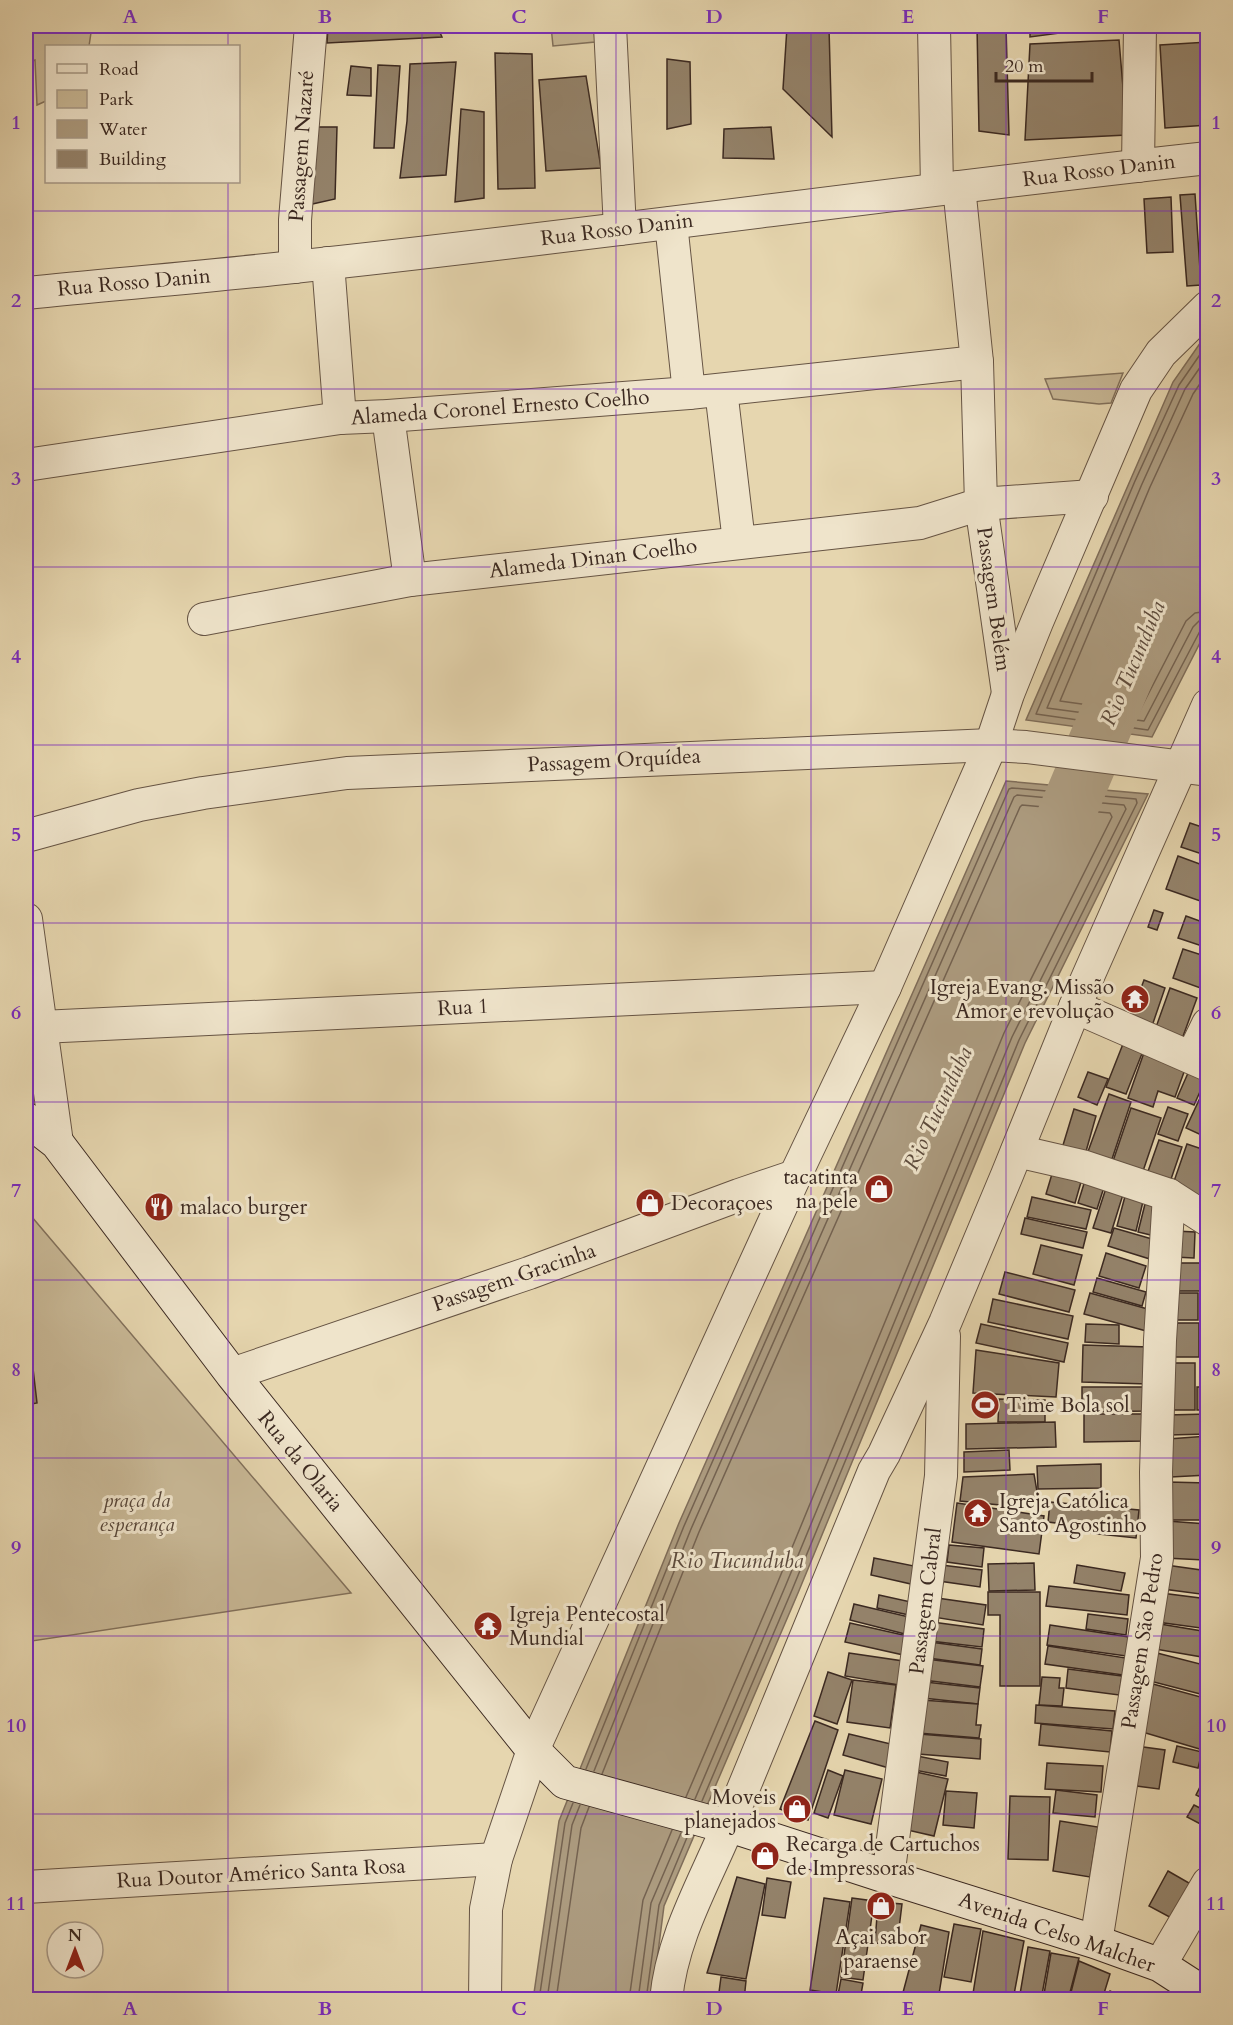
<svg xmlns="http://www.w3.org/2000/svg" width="1233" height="2025" viewBox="0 0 1233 2025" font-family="Cardo,serif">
<rect width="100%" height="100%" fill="#e6d6af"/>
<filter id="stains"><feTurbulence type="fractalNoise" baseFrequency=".00333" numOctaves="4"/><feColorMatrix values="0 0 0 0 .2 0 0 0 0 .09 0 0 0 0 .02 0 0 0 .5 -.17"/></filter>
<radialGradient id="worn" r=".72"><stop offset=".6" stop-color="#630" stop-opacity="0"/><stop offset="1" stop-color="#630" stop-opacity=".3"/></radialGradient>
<g fill="#c9b997" stroke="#82715c" stroke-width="1.5">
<polygon points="26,26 92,26 89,46 46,46 46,101 37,105 35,60 26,63"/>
<polygon points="551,26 594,26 595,42 553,46"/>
<polygon points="1123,373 1111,403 1099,404 1053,399 1045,379"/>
<polygon points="26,1210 351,1593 32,1641 26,1596"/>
</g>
<g fill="#ac9b7f" stroke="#7f6d59" stroke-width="1.5">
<polygon points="1207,335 1207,629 1152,737 1026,720 1173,382 1203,339"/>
<polygon points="1006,781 1148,794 1025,1043 798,1593 664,1906 652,1999 533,2000 559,1821 679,1523"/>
</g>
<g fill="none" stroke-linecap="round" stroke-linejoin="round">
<g stroke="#746250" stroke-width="1.5">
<polyline points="1208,343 1179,385 1135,481 1036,714 1148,730 1200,631 1208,628"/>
<polyline points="1208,356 1185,389 1142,484 1047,708 1144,721 1193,627 1199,621 1208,620"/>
<polyline points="1208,372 1193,394 1150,487 1060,701 1139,712 1186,621 1195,613 1208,611"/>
<polyline points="586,1769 684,1526 1009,789 1012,788 1136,799 1137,803 1019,1040 792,1590 702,1801"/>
<polyline points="594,1771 691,1529 1014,797 1017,795 1124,805 1126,809 1012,1037 785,1587 695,1799"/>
<polyline points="602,1774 699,1532 1020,807 1022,805 1110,813 1112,817 1004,1033 777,1584 686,1797"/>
<polyline points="539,2000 565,1823 573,1803"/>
<polyline points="547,2000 572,1825 580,1805"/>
<polyline points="556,2000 581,1828 589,1807"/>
<polyline points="629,2000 643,1900 672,1830"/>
<polyline points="638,2000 651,1903 681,1833"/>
<polyline points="646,2000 659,1905 688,1835"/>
</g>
<polyline stroke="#ac9b7f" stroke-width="57" points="1048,858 1132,659"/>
</g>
<g fill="#94836b" stroke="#3b2921" stroke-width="1.5">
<polygon points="328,26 437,26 442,37 327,43"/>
<polygon points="977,26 1006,26 1009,135 979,131"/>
<polygon points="1030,26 1113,26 1030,37"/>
<polygon points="787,27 829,28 832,137 783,89"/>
<polygon points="1119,40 1127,135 1025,140 1030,44"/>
<polygon points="1208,42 1208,125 1165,128 1160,45"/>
<polygon points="495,53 532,54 535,188 498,189"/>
<polygon points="667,59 690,62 691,124 667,129"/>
<polygon points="456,62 446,175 400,178 407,121 410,64"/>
<polygon points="378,65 400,66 394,148 374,148"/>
<polygon points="351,66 371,68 371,96 347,95"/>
<polygon points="586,76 601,168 546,171 539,80"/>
<polygon points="461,109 484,112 484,198 455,202"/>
<polygon points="316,127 337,127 335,199 308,205"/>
<polygon points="771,127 774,159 723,158 724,129"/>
<polygon points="1195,194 1201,285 1187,286 1180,195"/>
<polygon points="1171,197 1173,252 1147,253 1144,199"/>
<polygon points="1190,823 1208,829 1208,856 1181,847"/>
<polygon points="1178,856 1208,867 1206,903 1166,889"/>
<polygon points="1154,910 1163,913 1157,930 1148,927"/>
<polygon points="1186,916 1208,924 1208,948 1178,938"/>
<polygon points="1183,949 1208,957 1206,990 1173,978"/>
<polygon points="1144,980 1165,988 1152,1026 1130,1018"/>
<polygon points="1170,988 1197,998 1182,1039 1155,1030"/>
<polygon points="1123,1044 1143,1051 1126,1094 1106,1087"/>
<polygon points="1146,1047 1188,1061 1175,1097 1158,1091 1153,1107 1128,1098"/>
<polygon points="1192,1064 1208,1074 1194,1105 1177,1098"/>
<polygon points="1088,1072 1108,1079 1097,1105 1078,1097"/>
<polygon points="1208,1081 1208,1138 1186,1128"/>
<polygon points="1109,1094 1131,1102 1110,1165 1086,1157"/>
<polygon points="1168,1107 1188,1114 1178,1141 1158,1134"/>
<polygon points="1131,1108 1161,1118 1142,1174 1112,1164"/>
<polygon points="1074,1109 1096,1116 1083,1162 1060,1155"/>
<polygon points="1159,1140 1182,1147 1169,1185 1146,1177"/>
<polygon points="1187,1144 1208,1151 1208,1199 1172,1187"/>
<polygon points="1052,1174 1081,1182 1075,1203 1046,1194"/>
<polygon points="1087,1174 1106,1181 1097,1209 1078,1203"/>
<polygon points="1108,1182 1125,1188 1111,1233 1093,1228"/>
<polygon points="1127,1189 1145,1193 1136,1231 1117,1226"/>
<polygon points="1032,1197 1091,1210 1086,1229 1027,1217"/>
<polygon points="1145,1204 1166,1209 1159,1237 1138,1232"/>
<polygon points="1025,1218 1087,1232 1083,1248 1021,1234"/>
<polygon points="1114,1228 1159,1241 1153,1260 1108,1246"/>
<polygon points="1175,1231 1195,1232 1194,1258 1174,1257"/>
<polygon points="1041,1245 1082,1255 1074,1285 1033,1274"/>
<polygon points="1106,1253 1146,1266 1139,1288 1099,1276"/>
<rect x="1169" y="1263" width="39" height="28"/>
<polygon points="1005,1272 1075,1290 1069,1312 999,1294"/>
<polygon points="1097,1278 1146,1292 1142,1306 1093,1292"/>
<polygon points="1090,1293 1155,1311 1150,1332 1084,1314"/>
<rect x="1171" y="1293" width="27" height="27"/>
<polygon points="993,1299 1073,1316 1068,1339 988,1322"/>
<polygon points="26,1308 37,1403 26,1405"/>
<rect x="1171" y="1323" width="28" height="34"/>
<polygon points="981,1324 1068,1343 1064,1362 976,1343"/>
<polygon points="1086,1324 1119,1325 1119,1344 1085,1342"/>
<rect x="1201" y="1333" width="7" height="26"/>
<polygon points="1083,1345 1149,1347 1148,1384 1082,1382"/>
<polygon points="976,1350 1059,1363 1056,1397 973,1393"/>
<rect x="1200" y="1362" width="8" height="22"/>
<rect x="1166" y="1363" width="29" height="47"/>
<polygon points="1082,1387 1147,1387 1147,1411 1082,1412"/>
<rect x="1197" y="1387" width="11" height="23"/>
<polygon points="999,1399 1045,1400 1045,1422 998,1422"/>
<polygon points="1084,1414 1144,1414 1145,1441 1084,1442"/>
<polygon points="1208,1414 1208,1434 1168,1435 1167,1415"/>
<polygon points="1055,1422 1056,1447 966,1449 966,1424"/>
<polygon points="1208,1436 1208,1475 1171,1477 1168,1439"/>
<polygon points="1009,1450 1010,1470 964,1472 964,1452"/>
<polygon points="1101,1464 1101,1488 1038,1489 1037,1466"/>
<polygon points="1034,1474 1040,1509 960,1501 963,1477"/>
<polygon points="1168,1482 1208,1483 1207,1520 1168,1520"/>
<polygon points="1050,1502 1139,1510 1136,1538 1071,1531 1072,1525 1048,1522"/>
<polygon points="957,1503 1044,1516 1039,1554 952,1542"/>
<polygon points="1167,1521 1207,1524 1204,1560 1165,1558"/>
<polygon points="949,1545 984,1548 982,1567 947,1562"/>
<polygon points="874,1558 914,1566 911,1584 871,1575"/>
<polygon points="1034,1563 1035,1590 989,1591 988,1564"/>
<polygon points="941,1565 982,1570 980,1587 939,1581"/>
<polygon points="1077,1565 1125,1573 1121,1591 1074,1583"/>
<polygon points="1166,1565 1208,1571 1208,1595 1163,1589"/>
<polygon points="1049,1586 1129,1595 1127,1615 1046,1606"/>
<polygon points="988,1592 1040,1592 1040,1686 1000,1686 1000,1615 988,1615"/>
<polygon points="1161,1593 1208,1599 1208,1629 1157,1622"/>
<polygon points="879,1595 911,1602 909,1615 877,1608"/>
<polygon points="937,1598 986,1605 983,1625 933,1617"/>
<polygon points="854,1604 909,1617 905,1634 850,1620"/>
<polygon points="1088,1614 1128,1619 1126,1635 1086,1629"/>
<polygon points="932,1622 984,1629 982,1647 930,1641"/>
<polygon points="850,1623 912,1637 908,1656 845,1642"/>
<polygon points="1154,1623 1208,1632 1208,1658 1149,1648"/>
<polygon points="1050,1625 1129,1637 1126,1656 1047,1645"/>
<polygon points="930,1642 982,1649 980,1665 928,1658"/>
<polygon points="1048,1646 1126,1658 1123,1675 1045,1664"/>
<polygon points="849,1653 903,1661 899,1685 845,1676"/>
<polygon points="1157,1653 1208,1666 1208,1696 1150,1681"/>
<polygon points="926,1659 983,1666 980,1687 923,1680"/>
<polygon points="1068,1669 1122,1676 1119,1695 1066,1688"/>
<polygon points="828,1672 852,1680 837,1724 814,1716"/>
<polygon points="1042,1677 1060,1678 1059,1688 1064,1688 1062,1706 1039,1705"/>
<polygon points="853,1680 896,1685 890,1728 847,1722"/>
<polygon points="925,1682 980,1688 978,1704 923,1698"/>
<polygon points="1153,1684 1208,1699 1208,1732 1203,1750 1139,1731"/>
<polygon points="921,1700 978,1704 976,1725 981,1725 979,1738 918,1733"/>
<polygon points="1036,1705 1115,1711 1113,1729 1035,1723"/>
<polygon points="815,1721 838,1730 808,1820 780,1809"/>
<polygon points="1041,1724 1112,1731 1110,1752 1039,1745"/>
<polygon points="849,1734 895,1745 889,1768 843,1755"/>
<polygon points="919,1734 981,1739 980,1759 918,1754"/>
<polygon points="1136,1746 1165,1750 1159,1789 1129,1785"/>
<polygon points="1177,1746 1202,1752 1198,1768 1173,1762"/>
<polygon points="917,1756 948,1762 946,1776 914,1770"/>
<polygon points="1047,1763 1103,1766 1101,1792 1045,1789"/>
<polygon points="828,1770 843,1776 828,1818 814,1813"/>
<polygon points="845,1770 882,1779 871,1824 834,1815"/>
<polygon points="1208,1771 1208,1801 1196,1795"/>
<polygon points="916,1772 948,1779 934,1836 903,1829"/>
<polygon points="1056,1790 1097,1795 1095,1817 1053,1813"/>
<polygon points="946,1791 977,1793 974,1828 943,1825"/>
<polygon points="1010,1796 1050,1797 1048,1860 1008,1859"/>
<polygon points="1194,1805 1208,1812 1208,1828 1187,1817"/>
<polygon points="1060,1821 1098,1827 1090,1877 1053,1871"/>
<polygon points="1168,1871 1196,1887 1177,1921 1149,1906"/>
<polygon points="737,1877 765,1884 746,1979 707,1973"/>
<polygon points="767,1878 791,1882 785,1918 762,1915"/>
<polygon points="824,1898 850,1902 836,1994 810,1990"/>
<polygon points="852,1898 874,1901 863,1980 841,1977"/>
<polygon points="878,1902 902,1904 897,1945 875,1943"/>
<polygon points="954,1924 981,1929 971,1982 944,1977"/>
<polygon points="921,1925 949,1932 938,2000 901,2000"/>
<polygon points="983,1931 1024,1941 1013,2000 972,2000"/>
<polygon points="1028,1947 1050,1951 1041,2000 1019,2000"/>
<polygon points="1051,1953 1079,1958 1068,2000 1043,2000"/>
<polygon points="1079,1961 1110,1974 1102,2000 1069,2000"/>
<polygon points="721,1977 746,1981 744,2000 718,2000"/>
<polygon points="841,1979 863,1983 860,2000 837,2000"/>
<polygon points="1110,1991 1128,2000 1107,2000"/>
</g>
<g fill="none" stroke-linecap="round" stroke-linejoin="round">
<g stroke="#665444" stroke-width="34">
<g id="street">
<polyline points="610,26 620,229"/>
<polyline points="934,26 937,189"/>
<polyline points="1138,166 1140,26"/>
<polyline points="959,187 977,362 981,504 1008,693"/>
<polyline points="671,223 689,393"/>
<polyline points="328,263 340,418"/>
<polyline points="295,267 295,220 311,26"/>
<path d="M 26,293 C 115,284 204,277 293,267 C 599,235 902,191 1208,158"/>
<polyline points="721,390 739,542"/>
<polyline points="388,416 410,580"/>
<polyline points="26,465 340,418 388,416 689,393 977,362"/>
<polyline points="204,619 410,580 920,523 981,504 1092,496"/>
<polyline points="26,836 139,805 203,793 347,773 991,745 1026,747 1208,770"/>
<polyline points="26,919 57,1143"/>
<polyline points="1075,1007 1208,1065"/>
<polyline points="41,1027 885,987"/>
<polyline points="1192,1057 1208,1024"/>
<polyline points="1017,1151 1082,1166 1169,1195 1208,1220"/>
<polyline points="232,1374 529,1273 739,1195 795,1176"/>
<polyline points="888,1877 941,1476 944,1336"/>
<polyline points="26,1887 496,1859"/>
<polyline points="1096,1942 1157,1558 1156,1472 1160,1340 1169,1195"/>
<polyline points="1160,1965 1208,1883"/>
<polyline points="485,2000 486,1909 496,1859 533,1750 795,1176 885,987 991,745 1008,694 1037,622 1136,390 1161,353 1208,307"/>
<path d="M 666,2000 C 672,1935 706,1880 730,1821 C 778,1704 826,1588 874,1471 L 884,1454 L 945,1323 L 1007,1175 L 1082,990 L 1208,705"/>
</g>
</g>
<g stroke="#3b2921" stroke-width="35">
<polyline id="secondary" points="26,1119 57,1143 232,1374 533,1750 565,1782 710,1822 728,1825 888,1877 1096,1942 1160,1965 1208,1996"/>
</g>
<use href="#street" stroke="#efe4cb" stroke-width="32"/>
<use href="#secondary" stroke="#efe4cb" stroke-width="33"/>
</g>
<path fill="none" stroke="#7b2cbf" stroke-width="1.5" stroke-opacity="0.55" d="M 228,26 L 228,46M 422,26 L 422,2000M 616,26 L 616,2000M 811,26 L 811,2000M 1006,26 L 1006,2000M 228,182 L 228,2000M 26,211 L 1208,211M 26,389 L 1208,389M 26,567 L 1208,567M 26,745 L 1208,745M 26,923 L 1208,923M 26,1102 L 1208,1102M 26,1280 L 1208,1280M 26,1458 L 1208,1458M 26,1636 L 1208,1636M 26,1814 L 1208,1814"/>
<defs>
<g id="temple-disc" transform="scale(1.5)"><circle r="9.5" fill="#8f2418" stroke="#efe4cb"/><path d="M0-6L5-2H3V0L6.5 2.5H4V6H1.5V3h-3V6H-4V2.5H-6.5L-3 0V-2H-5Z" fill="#fff"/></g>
<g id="shop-disc" transform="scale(1.5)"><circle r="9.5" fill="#8f2418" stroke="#efe4cb"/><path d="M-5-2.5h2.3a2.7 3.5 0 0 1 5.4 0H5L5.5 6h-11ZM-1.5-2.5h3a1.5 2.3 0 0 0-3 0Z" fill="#fff"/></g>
<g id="restaurant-disc" transform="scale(1.5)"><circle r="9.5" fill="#8f2418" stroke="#efe4cb"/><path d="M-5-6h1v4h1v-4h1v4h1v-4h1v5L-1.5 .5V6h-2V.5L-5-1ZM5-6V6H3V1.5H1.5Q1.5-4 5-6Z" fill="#fff"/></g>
<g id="stadium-disc" transform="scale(1.5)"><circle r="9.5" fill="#8f2418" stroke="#efe4cb"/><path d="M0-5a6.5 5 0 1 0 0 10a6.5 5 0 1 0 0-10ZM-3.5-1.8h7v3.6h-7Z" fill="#fff"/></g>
</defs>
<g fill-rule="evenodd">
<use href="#temple-disc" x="1135" y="999"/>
<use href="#shop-disc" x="879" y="1189"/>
<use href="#shop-disc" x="650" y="1203"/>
<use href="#restaurant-disc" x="159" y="1207"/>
<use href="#stadium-disc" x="985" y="1405"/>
<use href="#temple-disc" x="978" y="1513"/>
<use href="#temple-disc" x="488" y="1626"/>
<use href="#shop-disc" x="797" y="1809"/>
<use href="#shop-disc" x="765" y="1856"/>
<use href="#shop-disc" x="881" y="1906"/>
</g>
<g text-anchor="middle" stroke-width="6" stroke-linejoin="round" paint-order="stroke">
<g font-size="21" fill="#3b2921" stroke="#efe4cb">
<text transform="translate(301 146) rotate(-86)" y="7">Passagem Nazaré</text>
<text transform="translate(1099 170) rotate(-7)" y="7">Rua Rosso Danin</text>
<text transform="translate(617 229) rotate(-7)" y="7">Rua Rosso Danin</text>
<text transform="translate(134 282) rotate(-5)" y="7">Rua Rosso Danin</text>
<text transform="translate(500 407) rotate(-4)" y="7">Alameda Coronel Ernesto Coelho</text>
<text transform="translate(593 558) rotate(-7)" y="7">Alameda Dinan Coelho</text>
<text transform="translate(994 599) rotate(82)" y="7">Passagem Belém</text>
<text transform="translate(614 760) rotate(-3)" y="7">Passagem Orquídea</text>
<text transform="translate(463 1007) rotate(-3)" y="7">Rua 1</text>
<text transform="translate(514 1277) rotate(-19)" y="7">Passagem Gracinha</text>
<text transform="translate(301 1461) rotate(51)" y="7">Rua da Olaria</text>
<text transform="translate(925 1601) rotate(-83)" y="7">Passagem Cabral</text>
<text transform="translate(1142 1641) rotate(-81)" y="7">Passagem São Pedro</text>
<text transform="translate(261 1873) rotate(-3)" y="7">Rua Doutor Américo Santa Rosa</text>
<text transform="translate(1057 1932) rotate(19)" y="7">Avenida Celso Malcher</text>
</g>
<g font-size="21" fill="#3b2921" stroke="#efe4cb" text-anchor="start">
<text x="1114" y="994" text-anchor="end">Igreja Evang. Missão<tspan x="1114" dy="24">Amor e revolução</tspan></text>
<text x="858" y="1184" text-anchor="end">tacatinta<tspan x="858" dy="24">na pele</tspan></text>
<text x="671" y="1210">Decoraçoes</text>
<text x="180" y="1214">malaco burger</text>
<text x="1006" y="1412">Time Bola sol</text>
<text x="999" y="1508">Igreja Católica<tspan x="999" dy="24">Santo Agostinho</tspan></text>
<text x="509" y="1621">Igreja Pentecostal<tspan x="509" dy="24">Mundial</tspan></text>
<text x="776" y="1804" text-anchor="end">Moveis<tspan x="776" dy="24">planejados</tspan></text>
<text x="786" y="1851">Recarga de Cartuchos<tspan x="786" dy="24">de Impressoras</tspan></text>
<text x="881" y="1944" text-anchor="middle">Açai sabor<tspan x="881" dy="24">paraense</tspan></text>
</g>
<g font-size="21" font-style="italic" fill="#574639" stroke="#efe4cb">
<text x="137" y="1507">praça da<tspan x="137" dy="24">esperança</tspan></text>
</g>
<g font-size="22" font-style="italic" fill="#5d4b3d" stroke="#efe4cb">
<text transform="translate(1132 663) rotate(-67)" y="8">Rio Tucunduba</text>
<text transform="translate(937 1108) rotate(-65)" y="8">Rio Tucunduba</text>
<text x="737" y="1568">Rio Tucunduba</text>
</g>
</g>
<rect width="1233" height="2025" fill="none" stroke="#e6d6af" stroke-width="66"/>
<rect x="45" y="45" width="195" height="138" fill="#efe4cb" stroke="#a79987" stroke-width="1.5"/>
<rect x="57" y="64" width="30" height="9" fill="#efe4cb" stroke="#a79987" stroke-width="1.5"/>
<text x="99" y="75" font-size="18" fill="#3b2921">Road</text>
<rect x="57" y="90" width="30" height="18" fill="#c9b997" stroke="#a79987" stroke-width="1.5"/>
<text x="99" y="105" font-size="18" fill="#3b2921">Park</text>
<rect x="57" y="120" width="30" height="18" fill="#ac9b7f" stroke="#a79987" stroke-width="1.5"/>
<text x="99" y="135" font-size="18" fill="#3b2921">Water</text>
<rect x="57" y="150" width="30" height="18" fill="#94836b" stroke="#a79987" stroke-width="1.5"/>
<text x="99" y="165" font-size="18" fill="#3b2921">Building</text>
<g transform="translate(75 1950)"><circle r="28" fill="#efe4cb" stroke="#a79987" stroke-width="1.5"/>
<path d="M0-4.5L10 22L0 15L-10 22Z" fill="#8f2418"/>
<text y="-9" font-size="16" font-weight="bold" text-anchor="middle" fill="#3b2921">N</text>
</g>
<path d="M996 72v9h96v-9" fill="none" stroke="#3b2921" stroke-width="3"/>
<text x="1005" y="72" font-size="18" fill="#3b2921" stroke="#efe4cb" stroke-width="4.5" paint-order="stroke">20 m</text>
<rect x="33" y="33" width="1167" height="1959" fill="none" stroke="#7b2cbf" stroke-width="2"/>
<g font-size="20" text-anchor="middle" font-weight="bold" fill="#7b2cbf">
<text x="130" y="23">A</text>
<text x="325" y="23">B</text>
<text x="519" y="23">C</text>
<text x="714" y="23">D</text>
<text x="908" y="23">E</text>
<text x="1103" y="23">F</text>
<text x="16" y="129">1</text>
<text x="1216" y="129">1</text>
<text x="16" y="307">2</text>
<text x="1216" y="307">2</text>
<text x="16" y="485">3</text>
<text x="1216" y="485">3</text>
<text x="16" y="663">4</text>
<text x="1216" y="663">4</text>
<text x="16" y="841">5</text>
<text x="1216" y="841">5</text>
<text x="16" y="1019">6</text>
<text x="1216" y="1019">6</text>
<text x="16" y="1197">7</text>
<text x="1216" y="1197">7</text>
<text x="16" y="1376">8</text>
<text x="1216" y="1376">8</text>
<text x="16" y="1554">9</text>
<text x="1216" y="1554">9</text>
<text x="16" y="1732">10</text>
<text x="1216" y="1732">10</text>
<text x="16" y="1910">11</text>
<text x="1216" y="1910">11</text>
<text x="130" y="2015">A</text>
<text x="325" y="2015">B</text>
<text x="519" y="2015">C</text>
<text x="714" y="2015">D</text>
<text x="908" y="2015">E</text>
<text x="1103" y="2015">F</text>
</g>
<rect width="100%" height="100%" filter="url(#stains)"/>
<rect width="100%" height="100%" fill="url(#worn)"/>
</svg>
